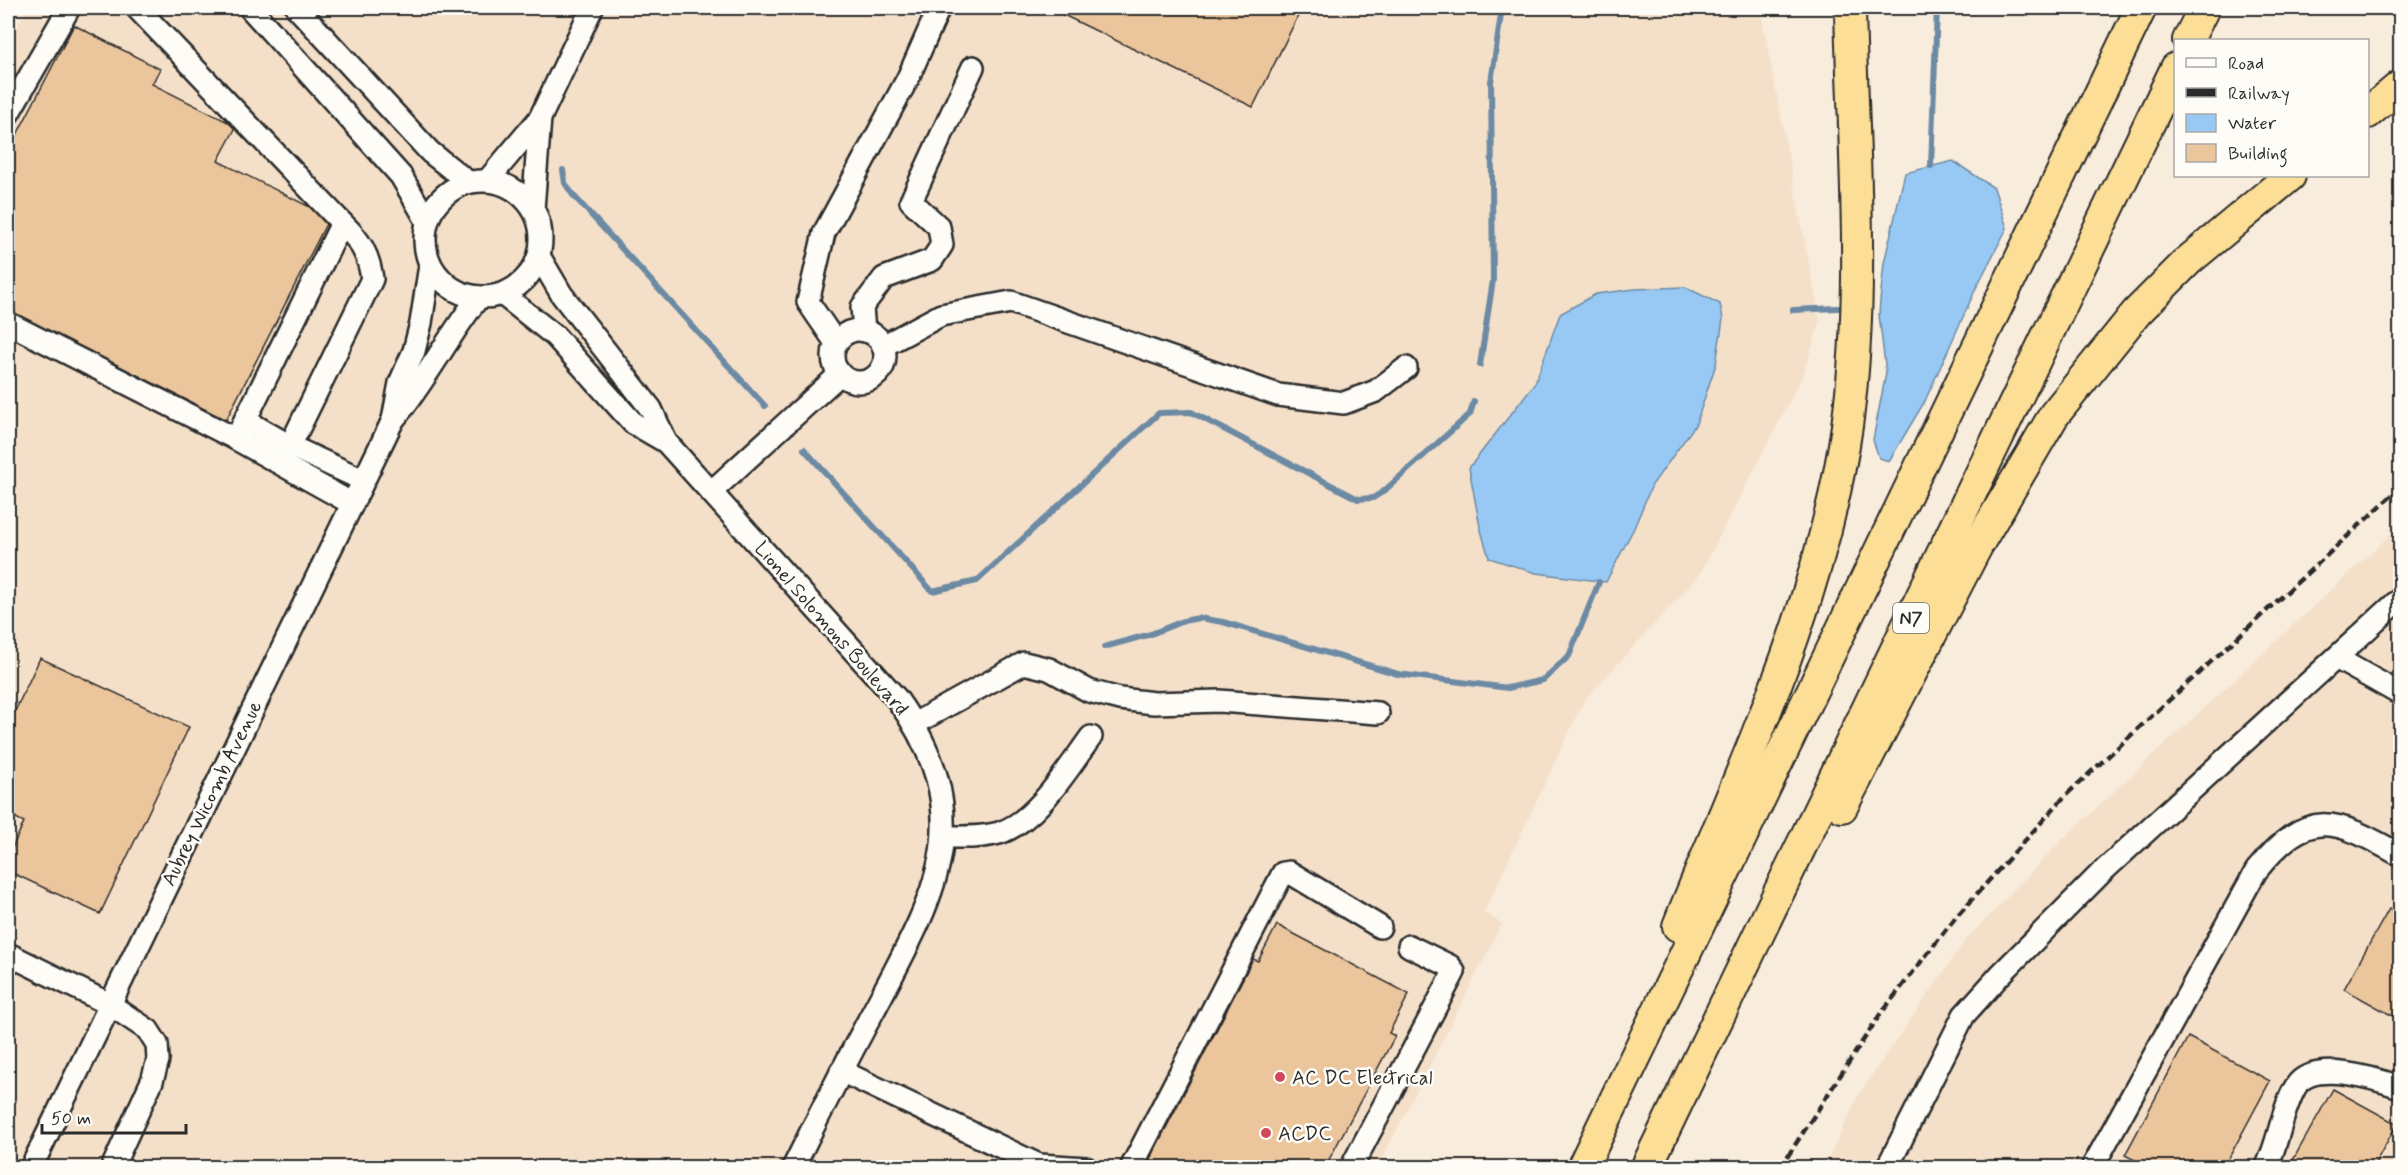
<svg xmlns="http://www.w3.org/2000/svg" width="2408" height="1175" viewBox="0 0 2408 1175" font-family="Mynerve,sans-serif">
<rect width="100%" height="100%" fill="#f8ecdc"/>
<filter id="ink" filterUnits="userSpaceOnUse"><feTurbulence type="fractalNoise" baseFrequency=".0167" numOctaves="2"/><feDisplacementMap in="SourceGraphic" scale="12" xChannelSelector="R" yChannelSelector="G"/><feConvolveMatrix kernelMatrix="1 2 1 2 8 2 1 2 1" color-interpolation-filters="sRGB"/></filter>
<g filter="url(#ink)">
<g fill="#f4e0c9">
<polygon points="26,8 1760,8 1820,321 1803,375 1700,574 1584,701 1484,912 1502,924 1378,1167 8,1167 8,46"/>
<polygon points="2400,526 2400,1167 1824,1168 1859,1094 1965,941 2061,841"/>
</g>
<g fill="#98c9f4" stroke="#6c8aa4" stroke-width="1.5">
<polygon points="1953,161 1994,188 2007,228 1977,286 1925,401 1889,461 1879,458 1873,440 1886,373 1879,315 1880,301 1884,263 1905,173"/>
<polygon points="1685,287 1720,304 1723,319 1716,364 1696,424 1652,485 1634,528 1606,582 1536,573 1489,558 1480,527 1469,468 1535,383 1560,314 1596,294 1635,289"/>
</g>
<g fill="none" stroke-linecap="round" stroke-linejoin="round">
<g stroke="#6c8aa4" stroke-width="6">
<polyline points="1931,166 1937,8"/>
<polyline points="563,170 565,183 573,195 765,406"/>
<polyline points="1793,310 1838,308"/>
<polyline points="1480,365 1493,280 1491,82 1502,8"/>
<polyline points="804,449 932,591 977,581 1159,413 1191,412 1358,499 1373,498 1384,491 1470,414 1474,401"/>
<polyline points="1104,647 1151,634 1183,621 1199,618 1223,622 1398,674 1508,688 1543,680 1569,656 1599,582"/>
</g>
</g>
<g fill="#ebc59c" stroke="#2b2b2b" stroke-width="1.5">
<polygon points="1049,8 1302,8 1253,107"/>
<polygon points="74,25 160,69 152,84 228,122 235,129 218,161 310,207 326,224 226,420 8,310 8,152"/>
<polygon points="40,658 189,727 100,914 8,871 8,857 24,822 8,814 8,726"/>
<polygon points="2389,909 2400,915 2400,1020 2344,989"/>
<polygon points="1277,925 1409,994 1389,1033 1395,1036 1325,1167 1162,1167 1149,1161 1253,959 1258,961"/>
<polygon points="2188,1037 2270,1081 2224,1167 2148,1167 2125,1155"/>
<polygon points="2333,1089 2397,1124 2373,1167 2289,1167"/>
</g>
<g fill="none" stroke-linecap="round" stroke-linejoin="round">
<g stroke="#2b2b2b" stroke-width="26">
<g id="minor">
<polyline points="137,8 342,223"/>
<polyline points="250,8 401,176 427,221"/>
<polyline points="297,8 430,152 468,182"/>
<polyline points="8,114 69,8"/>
<circle cx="483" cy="239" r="58"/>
<polyline points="487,181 540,118 592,8"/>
<polyline points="533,209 540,118"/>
<path d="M 539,256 L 562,295 L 651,409 L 666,442 L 897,699 C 982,819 935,895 874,1010 C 846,1062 819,1115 793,1168"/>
<polyline points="502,294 555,336 633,423 666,442"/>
<polyline points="8,323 236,439 351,503"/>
<circle cx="859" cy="356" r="26"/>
<polyline points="864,331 862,307 884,278 932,260 942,245 939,227 911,201 973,67"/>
<polyline points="836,343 808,302 824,233 908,78 939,8"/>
<polyline points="883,346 941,315 1011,302 1278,395 1344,403 1376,391 1406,368"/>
<polyline points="245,420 290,446 363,480"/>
<polyline points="393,420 400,383 414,351 421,323 430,265"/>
<path d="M 236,439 L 342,223 C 360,240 369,255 372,279 L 290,446"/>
<polyline points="711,492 840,374"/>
<polyline points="2336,658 2400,694"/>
<polyline points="914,724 1024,663 1049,669 1089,691 1120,699 1154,703 1219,701 1378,713"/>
<path d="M 943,837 C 961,837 981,838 999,833 C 1037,821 1068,768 1091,737"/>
<polyline points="8,954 109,1004 148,1030 157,1044 158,1060 152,1081 112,1168"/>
<polyline points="841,1071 1045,1168"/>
<polyline points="1040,1165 1086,1168"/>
<path d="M 31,1168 L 393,420 C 426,381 448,336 479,297"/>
<polyline points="1131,1168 1283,873 1289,872 1380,927"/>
<polyline points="1351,1168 1454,972 1450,966 1409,946"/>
<polyline points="1887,1168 1964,1015 2000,975 2101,873 2400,599"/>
<path d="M 2092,1168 L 2256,871 C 2309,806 2334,818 2400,855"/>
<path d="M 2266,1168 C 2279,1142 2282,1109 2296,1086 C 2313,1059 2376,1079 2400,1087"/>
</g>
</g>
<g stroke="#2b2b2b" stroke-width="34">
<g id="highway">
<polyline points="2188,40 2204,8"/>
<polyline points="2368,113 2400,86"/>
<polyline points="1842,807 1976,548 2054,415 2137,312 2189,260 2290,176"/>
<path d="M 1678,926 C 1743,764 1822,601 1847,426 C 1866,288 1853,146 1850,8"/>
<polyline points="1582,1168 2141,8"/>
<polyline points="1646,1168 2176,68"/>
</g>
</g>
<use href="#minor" stroke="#fdfcf7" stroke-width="21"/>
<use href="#highway" stroke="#fdde96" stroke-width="30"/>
<polyline stroke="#2b2b2b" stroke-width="4.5" stroke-dasharray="9 4.5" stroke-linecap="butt" points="1780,1168 1879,1016 1955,918 2066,795 2400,488"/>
</g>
</g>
<g fill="#d1495b" stroke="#fdfcf7" stroke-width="2">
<circle cx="1280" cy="1077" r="6"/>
<circle cx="1266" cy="1133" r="6"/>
</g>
<g text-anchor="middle" stroke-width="5" stroke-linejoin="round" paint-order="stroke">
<rect fill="#fdfcf7" stroke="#6a6a68" stroke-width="1.5" x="1893" y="603" width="36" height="30" rx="4.5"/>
<g font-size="18" font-weight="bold" fill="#2b2b2b">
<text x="1911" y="624">N7</text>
</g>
<g font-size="20" fill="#2b2b2b" stroke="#fdfcf7">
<text transform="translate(832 628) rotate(49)" y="7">Lionel Solomons Boulevard</text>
<text transform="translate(211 793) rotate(-64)" y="7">Aubrey Wicomb Avenue</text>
</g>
<g font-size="20" fill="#2b2b2b" stroke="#fdfcf7" text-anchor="start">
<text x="1292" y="1084">AC DC Electrical</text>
<text x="1278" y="1140">ACDC</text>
</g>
</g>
<rect width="2408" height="1175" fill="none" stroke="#fdfcf7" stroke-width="30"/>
<rect x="15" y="15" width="2378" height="1145" fill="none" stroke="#2b2b2b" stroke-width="2" filter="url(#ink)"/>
<rect x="2174" y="39" width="195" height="138" fill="#fdfcf7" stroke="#a9a8a5" stroke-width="1.5"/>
<rect x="2186" y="58" width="30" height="9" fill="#fdfcf7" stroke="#a9a8a5" stroke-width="1.5"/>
<text x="2228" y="69" font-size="18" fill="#2b2b2b">Road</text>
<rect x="2186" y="88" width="30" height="9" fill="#2b2b2b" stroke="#a9a8a5" stroke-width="1.5"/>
<text x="2228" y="99" font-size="18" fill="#2b2b2b">Railway</text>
<rect x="2186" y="114" width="30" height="18" fill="#98c9f4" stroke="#a9a8a5" stroke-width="1.5"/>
<text x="2228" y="129" font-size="18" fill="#2b2b2b">Water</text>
<rect x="2186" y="144" width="30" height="18" fill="#ebc59c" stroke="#a9a8a5" stroke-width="1.5"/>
<text x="2228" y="159" font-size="18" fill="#2b2b2b">Building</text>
<path d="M42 1124v9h144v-9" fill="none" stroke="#2b2b2b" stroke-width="3"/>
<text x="51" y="1124" font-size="18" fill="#2b2b2b" stroke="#fdfcf7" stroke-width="4.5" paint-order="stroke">50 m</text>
</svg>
